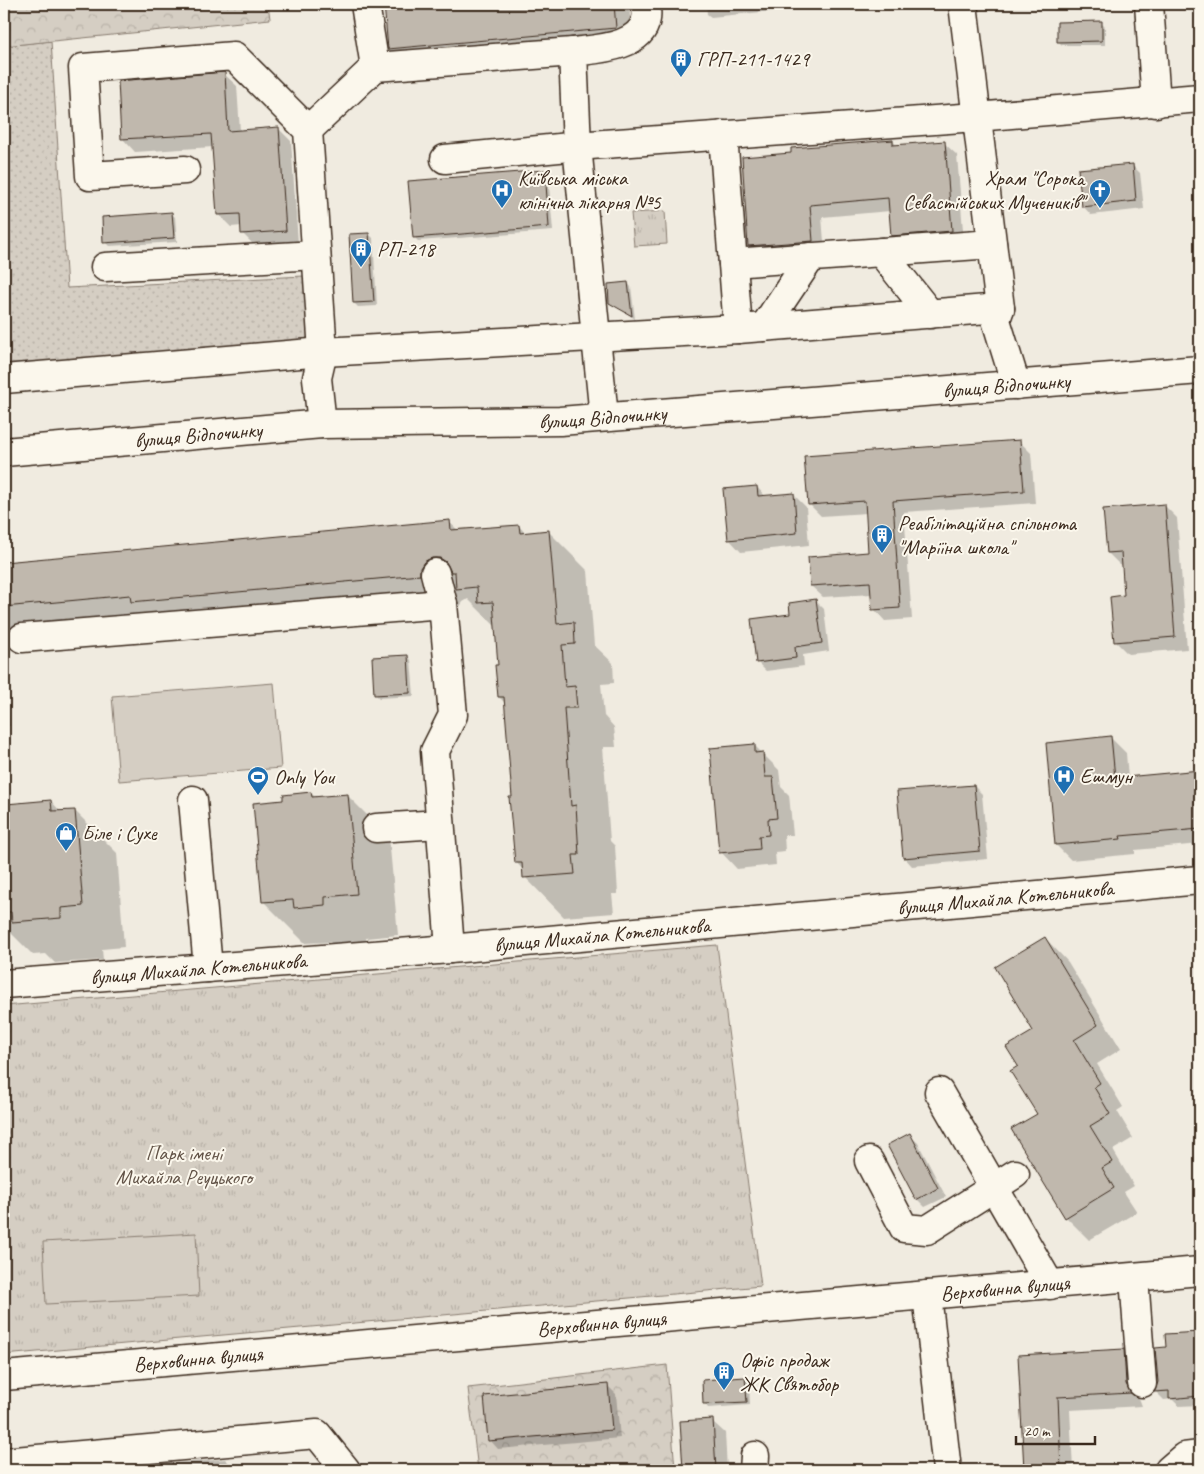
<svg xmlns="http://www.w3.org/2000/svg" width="1204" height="1474" viewBox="0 0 1204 1474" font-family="Caveat,sans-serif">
<defs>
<pattern id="grass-dots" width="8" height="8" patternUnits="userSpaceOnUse" patternTransform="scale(1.25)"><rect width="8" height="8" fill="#d5cec3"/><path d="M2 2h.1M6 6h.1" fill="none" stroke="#b8b1a7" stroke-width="1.8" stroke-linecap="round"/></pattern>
<pattern id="forest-crowns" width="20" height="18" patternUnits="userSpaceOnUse" patternTransform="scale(1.25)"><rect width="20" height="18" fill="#d5cec3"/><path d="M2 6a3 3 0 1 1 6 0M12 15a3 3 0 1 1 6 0" fill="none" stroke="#b8b1a7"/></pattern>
<pattern id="park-tufts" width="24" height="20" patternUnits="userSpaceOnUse" patternTransform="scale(1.25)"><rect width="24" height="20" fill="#d5cec3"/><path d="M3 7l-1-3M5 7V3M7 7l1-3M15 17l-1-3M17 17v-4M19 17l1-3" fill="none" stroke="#b8b1a7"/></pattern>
</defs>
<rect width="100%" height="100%" fill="#f0ebe0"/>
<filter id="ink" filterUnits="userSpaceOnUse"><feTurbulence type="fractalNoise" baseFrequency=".02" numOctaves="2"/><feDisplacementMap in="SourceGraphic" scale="10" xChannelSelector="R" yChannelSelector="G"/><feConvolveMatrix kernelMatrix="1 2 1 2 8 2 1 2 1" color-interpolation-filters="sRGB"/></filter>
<g filter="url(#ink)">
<polygon fill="url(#grass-dots)" stroke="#887c70" points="51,41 67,288 304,276 310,343 4,364 4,46"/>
<g fill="url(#forest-crowns)" stroke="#887c70">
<polygon points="4,4 268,4 270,19 4,46"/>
<polygon points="667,1365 675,1470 478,1470 468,1388"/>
</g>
<g fill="url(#park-tufts)" stroke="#887c70">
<polygon points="665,211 667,244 634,246 631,213"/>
<polygon points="717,945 761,1286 4,1355 4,1006"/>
</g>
<g fill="#d5cec3" stroke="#887c70">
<polygon points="274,683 281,768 119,781 112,696"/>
<polygon points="196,1233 199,1296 46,1304 43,1242"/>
</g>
<g fill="#0003">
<polygon points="385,4 629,4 632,45 406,65 389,49"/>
<polygon points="706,4 825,4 825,6 711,17 707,14"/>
<polygon points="1101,23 1105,27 1105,45 1062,45 1058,41"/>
<polygon points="224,74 237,86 240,131 278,128 291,141 298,243 255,246 242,233 242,226 231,227 218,214 213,147 135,152 123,139"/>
<polygon points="893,141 897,146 944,143 957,155 964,243 905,248 892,235 890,211 822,217 825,254 762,258 750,246 793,154"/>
<polygon points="1132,165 1140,173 1144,209 1091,215 1083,206"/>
<polygon points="544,171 548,175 553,231 418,241 414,237"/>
<polygon points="171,213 175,217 177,242 109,246 105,242"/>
<polygon points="369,234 373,238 377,306 358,307 354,303"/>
<polygon points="628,283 631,287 635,319 610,302"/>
<polygon points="1019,441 1031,453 1035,503 904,512 912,619 885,621 874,609 872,594 823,597 811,586 870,553 867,513 821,516 809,504"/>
<polygon points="757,487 766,497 793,494 806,507 809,545 741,552 729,539"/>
<polygon points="1164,505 1177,518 1187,649 1128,654 1115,641 1126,597 1123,565 1120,565 1108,553"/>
<polygon points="449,522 459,531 519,526 526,534 549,532 588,571 594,645 613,663 614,683 601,684 604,716 614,727 616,747 603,747 610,841 615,846 618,894 612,894 614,913 564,917 525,877 524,871 516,862 513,798 505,703 499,697 499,667 496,627 468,599 463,602 459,608 459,614 172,640 166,634 4,649 4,563"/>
<polygon points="816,601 824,609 829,651 803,655 804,666 766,671 757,662 792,615"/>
<polygon points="4,655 10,726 4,726"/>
<polygon points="408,656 411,660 414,696 379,698 375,694"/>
<polygon points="1111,738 1126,753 1128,778 1200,771 1200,844 1135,850 1135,854 1071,860 1056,845 1047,744"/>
<polygon points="754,745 779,770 781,787 789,795 793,835 784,835 785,851 775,852 776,865 737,869 721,852"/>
<polygon points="974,786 982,794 988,859 912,866 904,857"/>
<polygon points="311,793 316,798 347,795 389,837 398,935 366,938 367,946 338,949 330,942 305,943 263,901 285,801"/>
<polygon points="51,801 61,812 75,811 117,853 124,947 102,949 103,960 55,963 46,954 33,955 4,926 4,817"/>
<polygon points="1045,938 1068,962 1121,1049 1097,1064 1123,1107 1117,1111 1133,1138 1113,1150 1134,1186 1124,1192 1137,1212 1089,1240 1066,1217 1038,1115 1020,1066 1035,1031"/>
<polygon points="909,1135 918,1143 946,1197 925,1207 917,1199"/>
<polygon points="1200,1333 1200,1405 1179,1406 1172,1399 1164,1400 1156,1392 1167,1348 1166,1335"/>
<polygon points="1123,1351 1136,1363 1139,1398 1142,1406 1070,1410 1073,1470 1026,1470 1020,1356"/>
<polygon points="745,1378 749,1382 750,1405 708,1408 705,1404"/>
<polygon points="608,1386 616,1394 620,1438 498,1449 490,1440"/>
<polygon points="712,1421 725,1433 727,1470 684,1470 681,1422"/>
<polygon points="225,1459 236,1470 101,1470"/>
<polygon points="433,1468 435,1470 412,1470"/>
</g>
<g fill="#c0b8ad" stroke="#3b2a1e">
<polygon points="384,4 614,4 616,28 388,49"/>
<polygon points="1102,21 1102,41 1057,42 1057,22"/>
<polygon points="225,72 228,131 279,127 286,231 241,234 240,214 217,215 211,134 121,139 118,81"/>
<polygon points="893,140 893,145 945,141 952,231 891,236 888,198 810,205 813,241 748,246 742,157 791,153 791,148"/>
<polygon points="1133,164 1136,201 1082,207 1078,169"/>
<polygon points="545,170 549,227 413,238 408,181"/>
<polygon points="172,212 174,238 103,243 102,217"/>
<polygon points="369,233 374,302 353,303 349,234"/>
<polygon points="628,282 632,316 609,303 608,284"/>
<polygon points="1020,440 1024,491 893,501 900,608 872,610 870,582 810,586 808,557 868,552 865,501 808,505 804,456"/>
<polygon points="757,486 758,496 794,493 797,533 728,540 723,489"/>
<polygon points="1165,504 1175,637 1114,642 1110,597 1124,595 1121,552 1107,553 1103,509"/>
<polygon points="450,520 451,530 519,525 520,533 549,530 557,624 574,622 575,644 562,645 565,687 575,686 577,708 564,708 571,806 576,805 579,855 573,855 575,874 523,878 522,863 515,863 509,797 512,797 504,697 498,697 495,665 498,665 493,602 478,603 477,587 456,589 455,572 451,572 446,562 440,558 432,558 424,562 420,568 420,575 131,602 130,595 4,607 4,562"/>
<polygon points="816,599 822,643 795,647 796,658 756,663 751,619 790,614 789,603"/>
<polygon points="408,655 410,693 374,695 372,657"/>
<polygon points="1111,736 1115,778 1200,770 1200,829 1120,836 1121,839 1055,845 1046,743"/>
<polygon points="755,744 755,753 763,752 765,777 773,777 777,818 768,819 769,835 759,836 760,849 719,853 710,748"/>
<polygon points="974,785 980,851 903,858 897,791"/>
<polygon points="311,792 312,797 348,794 357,894 325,897 325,905 294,908 293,900 262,902 253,803 283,800 283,795"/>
<polygon points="51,800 52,811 75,810 83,906 61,908 61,918 12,922 11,912 4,912 4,815 7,815 6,804"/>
<polygon points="1045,937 1098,1025 1074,1040 1100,1083 1094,1087 1110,1114 1090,1126 1112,1162 1102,1168 1114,1188 1065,1218 1011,1129 1037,1114 1010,1071 1018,1066 1006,1047 1033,1031 995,967"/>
<polygon points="910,1133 938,1188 916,1200 887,1145"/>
<polygon points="1200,1332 1200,1396 1169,1399 1169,1391 1154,1392 1158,1382 1155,1348 1166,1347 1165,1334"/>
<polygon points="1124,1349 1126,1384 1131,1393 1058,1397 1061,1470 1024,1470 1018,1355"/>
<polygon points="745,1377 747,1402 703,1404 702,1380"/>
<polygon points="608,1384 612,1430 488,1441 484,1396"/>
<polygon points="713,1419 716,1470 683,1470 680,1421"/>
</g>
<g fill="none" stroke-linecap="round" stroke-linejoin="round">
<g stroke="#3b2a1e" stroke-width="31">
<g id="minor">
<polyline points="365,4 375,67 573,52"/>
<polyline points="1149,4 1156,103"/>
<polyline points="308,130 375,67"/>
<polyline points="723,135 738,329"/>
<polyline points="445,159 590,145 976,117 1200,98"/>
<polyline points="185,170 90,176 83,68 234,56 308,130 323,352 317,378 322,424"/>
<polyline points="881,252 930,314"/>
<polyline points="733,263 992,244"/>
<polyline points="105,267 316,255"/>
<polyline points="1000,308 996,320 1016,385"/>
<polyline points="764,327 811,257"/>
<polyline points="4,379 323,352 738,329 1000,308 963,4"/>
<path d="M 604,417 L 577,146 L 573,52 C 595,49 641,48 646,19 C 647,15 646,9 646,4"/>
<path id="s1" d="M 4,452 L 322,424 L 560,421 L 1200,370"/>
<polyline points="435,573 443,604"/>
<polyline points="22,638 443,604 453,715 435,751 450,949"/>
<polyline points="193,800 208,968"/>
<polyline points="376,828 440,824"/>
<path id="s2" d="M 4,984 L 450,949 L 1200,880"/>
<polyline points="939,1092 1050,1285"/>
<polyline points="869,1161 904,1228 927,1230 1015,1174"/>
<polyline points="1134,1278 1142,1383"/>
<polyline points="927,1295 947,1470"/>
<path id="s3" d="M 4,1376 L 1200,1271"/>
<polyline points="4,1462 317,1434 346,1470"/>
<polyline points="754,1470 755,1456"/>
<polyline points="1169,1470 1184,1457 1200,1455"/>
</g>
</g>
<use href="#minor" stroke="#fbf7ec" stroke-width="28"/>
</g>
</g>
<defs>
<g id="building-pin" transform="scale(1.125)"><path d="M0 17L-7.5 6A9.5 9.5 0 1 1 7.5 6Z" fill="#1f6fb2" stroke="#fbf7ec"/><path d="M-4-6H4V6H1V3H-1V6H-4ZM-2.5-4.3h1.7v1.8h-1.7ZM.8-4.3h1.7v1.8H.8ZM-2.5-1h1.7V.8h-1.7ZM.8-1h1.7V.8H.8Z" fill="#fff"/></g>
<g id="hospital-pin" transform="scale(1.125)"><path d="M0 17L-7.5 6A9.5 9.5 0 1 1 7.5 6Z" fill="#1f6fb2" stroke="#fbf7ec"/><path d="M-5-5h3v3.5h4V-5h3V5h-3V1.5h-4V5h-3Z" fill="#fff"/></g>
<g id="church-pin" transform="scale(1.125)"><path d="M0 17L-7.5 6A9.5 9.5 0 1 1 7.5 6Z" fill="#1f6fb2" stroke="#fbf7ec"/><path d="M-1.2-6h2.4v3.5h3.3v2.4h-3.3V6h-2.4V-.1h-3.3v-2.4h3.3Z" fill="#fff"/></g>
<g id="stadium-pin" transform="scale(1.125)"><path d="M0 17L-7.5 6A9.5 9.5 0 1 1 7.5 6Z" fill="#1f6fb2" stroke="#fbf7ec"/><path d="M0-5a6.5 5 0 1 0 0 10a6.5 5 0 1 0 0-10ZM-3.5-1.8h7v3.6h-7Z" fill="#fff"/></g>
<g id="shop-pin" transform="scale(1.125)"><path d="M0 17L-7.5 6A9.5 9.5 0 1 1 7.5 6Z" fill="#1f6fb2" stroke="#fbf7ec"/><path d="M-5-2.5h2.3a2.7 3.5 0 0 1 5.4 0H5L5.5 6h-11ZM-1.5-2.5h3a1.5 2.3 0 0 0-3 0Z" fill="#fff"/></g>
</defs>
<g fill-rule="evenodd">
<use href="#building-pin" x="681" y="59"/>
<use href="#hospital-pin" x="502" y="190"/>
<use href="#church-pin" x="1100" y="190"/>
<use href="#building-pin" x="361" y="249"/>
<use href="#building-pin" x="882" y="535"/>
<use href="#hospital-pin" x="1064" y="776"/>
<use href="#stadium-pin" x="258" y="777"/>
<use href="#shop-pin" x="66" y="833"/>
<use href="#building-pin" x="724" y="1372"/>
</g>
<g text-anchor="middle" stroke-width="4" stroke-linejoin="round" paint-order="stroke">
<g font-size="21" fill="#3b2a1e" stroke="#fbf7ec" text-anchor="start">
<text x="697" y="66">ГРП-211-1429</text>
<text x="518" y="185">Київська міська<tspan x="518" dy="24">клінічна лікарня №5</tspan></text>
<text x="1084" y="185" text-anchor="end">Храм "Сорока<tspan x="1084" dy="24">Севастійських Мучеників"</tspan></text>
<text x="377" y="256">РП-218</text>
<text x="898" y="530">Реабілітаційна спільнота<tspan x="898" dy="24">"Маріїна школа"</tspan></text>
<text x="1080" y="783">Ешмун</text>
<text x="274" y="784">Only You</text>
<text x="82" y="840">Біле і Сухе</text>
<text x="740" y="1367">Офіс продаж<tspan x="740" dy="24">ЖК Святобор</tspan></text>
</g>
<g font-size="21" fill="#3b2a1e" stroke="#fbf7ec">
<text dy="7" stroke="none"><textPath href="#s1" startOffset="1005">вулиця Відпочинку</textPath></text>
<text dy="7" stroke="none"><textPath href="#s1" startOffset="600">вулиця Відпочинку</textPath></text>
<text dy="7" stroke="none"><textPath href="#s1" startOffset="195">вулиця Відпочинку</textPath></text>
<text dy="7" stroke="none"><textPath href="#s2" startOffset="1005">вулиця Михайла Котельникова</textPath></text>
<text dy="7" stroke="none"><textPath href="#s2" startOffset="600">вулиця Михайла Котельникова</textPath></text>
<text dy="7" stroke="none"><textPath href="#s2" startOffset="195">вулиця Михайла Котельникова</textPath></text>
<text dy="7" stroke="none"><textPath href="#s3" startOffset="1005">Верховинна вулиця</textPath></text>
<text dy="7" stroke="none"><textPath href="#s3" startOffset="600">Верховинна вулиця</textPath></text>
<text dy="7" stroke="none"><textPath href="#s3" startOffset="195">Верховинна вулиця</textPath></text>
</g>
<g font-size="21" fill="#625347" stroke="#fbf7ec">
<text x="184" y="1160">Парк імені<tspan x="184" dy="24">Михайла Реуцького</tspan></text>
</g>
</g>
<rect width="1204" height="1474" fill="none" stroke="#fbf7ec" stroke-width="20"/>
<rect x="10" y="10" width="1184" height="1454" fill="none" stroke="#3b2a1e" stroke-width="2" filter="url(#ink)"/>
<path d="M1016 1436v8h79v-8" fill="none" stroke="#3b2a1e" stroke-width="2.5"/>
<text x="1024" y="1436" font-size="15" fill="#3b2a1e" stroke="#fbf7ec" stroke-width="4" paint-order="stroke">20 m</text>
</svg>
